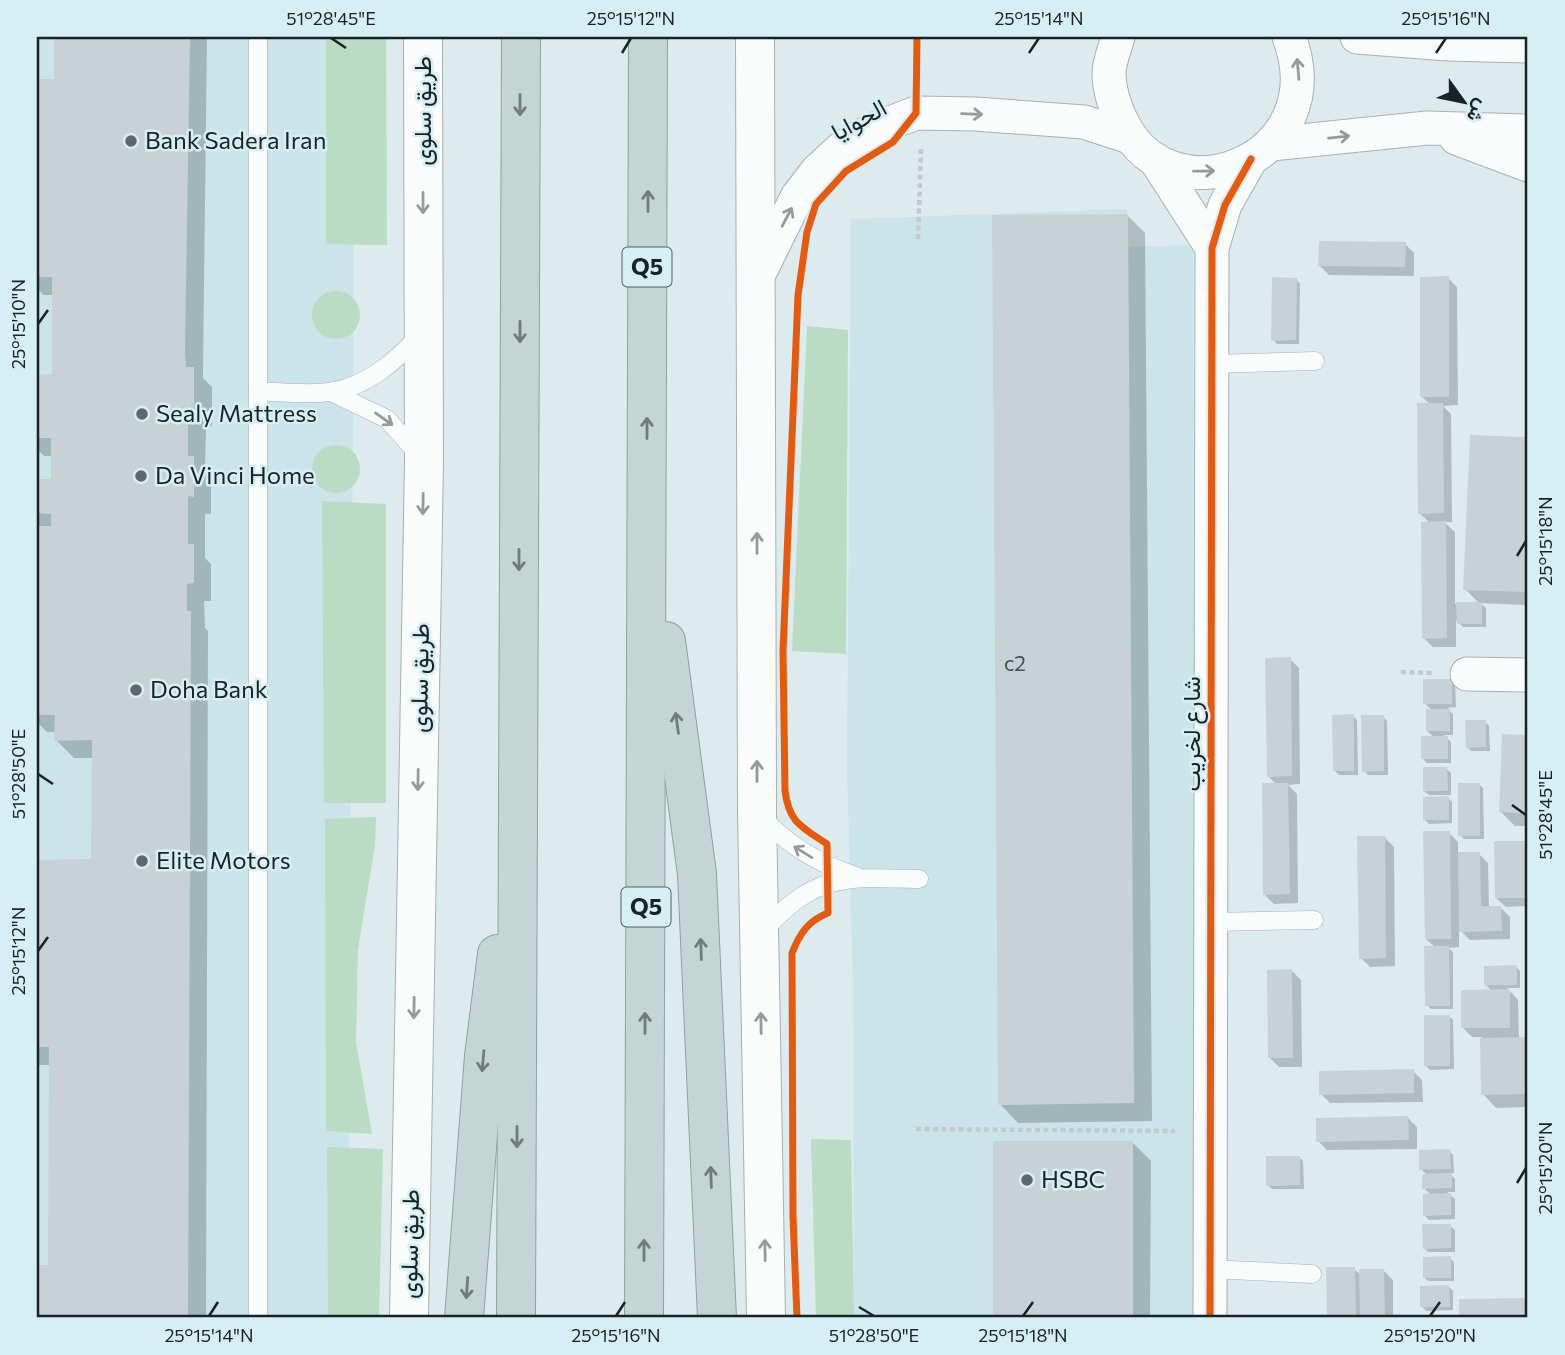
<svg xmlns="http://www.w3.org/2000/svg" width="1565" height="1355" viewBox="0 0 1565 1355" font-family="Commissioner,Vazirmatn,sans-serif">
<rect width="100%" height="100%" fill="#ddebee"/>
<g fill="#cae4e9">
<polygon points="37,37 355,37 348,1318 37,1318"/>
<polygon points="1127,209 1127,247 1193,245 1195,1318 854,1318 853,988 847,767 851,219"/>
</g>
<g fill="#badcc5">
<polygon points="326,37 386,37 387,245 326,244"/>
<circle cx="336" cy="315" r="24"/>
<polygon points="807,326 848,330 846,654 792,651"/>
<circle cx="336" cy="469" r="24"/>
<polygon points="322,501 386,504 386,803 324,803"/>
<polygon points="376,817 375,845 358,949 356,1042 372,1134 326,1131 325,819"/>
<polygon points="811,1139 851,1140 854,1318 816,1318"/>
<polygon points="327,1147 383,1149 379,1318 328,1318"/>
</g>
<g fill="#0003">
<polygon points="56,37 207,37 203,370 203,378 212,387 212,426 206,427 205,470 211,476 211,514 205,514 205,558 211,564 211,601 204,601 205,628 208,631 206,1318 37,1318 37,1267 50,1267 50,1065 37,1065 37,861 93,861 93,758 74,758 56,740 56,732 47,732 37,722 37,481 53,480 53,456 44,456 37,449 37,376 53,376 54,295 43,295 37,288 37,81 56,81"/>
<polygon points="1127,215 1145,233 1152,1121 1018,1123 1000,1104"/>
<polygon points="1405,244 1414,253 1414,276 1329,275 1320,266"/>
<polygon points="1448,278 1457,287 1458,405 1443,406 1451,414 1452,522 1444,522 1455,532 1455,604 1480,604 1465,589 1472,437 1528,439 1528,605 1480,603 1486,608 1486,627 1463,627 1456,620 1456,647 1433,647 1424,638 1430,523 1419,513 1430,404 1422,397"/>
<polygon points="1296,279 1300,284 1299,344 1277,344 1273,340"/>
<polygon points="1526,608 1528,608 1528,630 1526,627"/>
<polygon points="1290,659 1299,668 1300,784 1288,785 1297,794 1298,903 1274,904 1265,895 1277,785 1268,776"/>
<polygon points="1451,680 1455,684 1456,707 1447,708 1453,714 1453,735 1444,735 1451,742 1451,763 1427,763 1423,759 1435,738 1427,731 1432,710 1425,704"/>
<polygon points="1353,716 1357,720 1358,775 1339,775 1335,771"/>
<polygon points="1383,717 1387,721 1388,775 1368,775 1364,771"/>
<polygon points="1485,722 1489,726 1490,751 1471,751 1467,747"/>
<polygon points="1504,736 1528,737 1528,826 1515,826 1501,812"/>
<polygon points="1447,769 1451,773 1451,795 1429,795 1424,791"/>
<polygon points="1479,784 1483,788 1484,839 1464,839 1460,835"/>
<polygon points="1448,798 1452,802 1452,823 1429,824 1425,820"/>
<polygon points="1449,833 1458,842 1458,854 1479,854 1488,863 1489,908 1501,908 1510,917 1510,939 1470,940 1459,929 1459,947 1448,948 1453,952 1453,1009 1431,1009 1427,1005 1436,948 1426,939"/>
<polygon points="1384,837 1394,847 1395,966 1370,967 1361,958"/>
<polygon points="1528,842 1528,906 1506,907 1496,898 1496,843"/>
<polygon points="1516,967 1520,971 1520,988 1507,988 1518,1000 1519,1039 1528,1039 1528,1107 1496,1108 1483,1094 1482,1037 1472,1037 1463,1028 1492,991 1486,985"/>
<polygon points="1292,971 1301,980 1302,1067 1279,1067 1270,1058"/>
<polygon points="1449,1016 1453,1020 1454,1069 1430,1070 1426,1066"/>
<polygon points="1413,1071 1422,1080 1423,1102 1330,1103 1321,1094"/>
<polygon points="1408,1118 1417,1127 1417,1149 1327,1150 1318,1141"/>
<polygon points="995,1143 1133,1143 1151,1161 1150,1318 995,1318"/>
<polygon points="1449,1151 1453,1155 1454,1173 1449,1173 1455,1179 1455,1192 1447,1192 1455,1199 1455,1219 1429,1220 1425,1216 1431,1195 1424,1188 1428,1176 1421,1169"/>
<polygon points="1299,1157 1303,1161 1304,1189 1272,1189 1268,1185"/>
<polygon points="1450,1226 1455,1230 1455,1252 1428,1252 1424,1248"/>
<polygon points="1450,1258 1454,1262 1454,1281 1428,1281 1424,1277"/>
<polygon points="1328,1269 1354,1269 1361,1275 1384,1271 1393,1280 1393,1318 1329,1318"/>
<polygon points="1449,1287 1453,1291 1453,1310 1426,1311 1422,1306"/>
</g>
<g fill="#c8d2d6">
<polygon points="54,37 190,37 185,351 186,367 194,367 194,409 188,409 188,456 194,456 194,497 188,496 188,544 194,544 194,583 187,584 187,611 191,611 188,1318 37,1318 37,1265 48,1265 49,1047 37,1047 37,860 91,859 92,740 54,741 55,715 37,715 37,526 51,526 51,514 37,513 37,479 51,479 51,438 37,438 37,375 52,374 52,277 37,277 37,79 54,79"/>
<polygon points="1128,214 1134,1103 998,1105 992,215"/>
<polygon points="1319,241 1406,242 1405,267 1318,266"/>
<polygon points="1449,276 1449,397 1420,397 1420,277"/>
<polygon points="1272,277 1297,278 1296,340 1271,341"/>
<polygon points="1417,403 1443,403 1444,513 1418,514"/>
<polygon points="1470,435 1528,437 1528,592 1463,590"/>
<polygon points="1446,521 1447,638 1422,639 1421,522"/>
<polygon points="1456,602 1482,602 1482,624 1457,624"/>
<polygon points="1291,657 1292,776 1267,777 1265,658"/>
<rect x="1423" y="679" width="29" height="25"/>
<rect x="1426" y="709" width="24" height="22"/>
<polygon points="1354,714 1354,771 1333,771 1332,715"/>
<polygon points="1361,715 1384,715 1384,771 1362,772"/>
<polygon points="1465,720 1486,720 1486,747 1466,748"/>
<polygon points="1502,734 1528,735 1528,814 1499,812"/>
<rect x="1421" y="736" width="27" height="23"/>
<polygon points="1423,767 1447,767 1448,791 1423,791"/>
<polygon points="1262,783 1288,783 1290,894 1263,895"/>
<rect x="1458" y="783" width="22" height="53"/>
<polygon points="1449,796 1449,820 1423,820 1423,797"/>
<polygon points="1423,831 1450,831 1451,939 1425,939"/>
<polygon points="1357,836 1385,836 1386,958 1359,959"/>
<polygon points="1494,841 1528,841 1528,898 1495,898"/>
<polygon points="1458,852 1480,852 1481,906 1501,906 1502,931 1459,932"/>
<polygon points="1424,946 1449,946 1450,1006 1425,1006"/>
<polygon points="1517,965 1517,985 1484,985 1484,966"/>
<polygon points="1292,969 1293,1058 1268,1058 1267,970"/>
<polygon points="1510,989 1510,1028 1461,1028 1461,990"/>
<rect x="1424" y="1015" width="26" height="51"/>
<polygon points="1528,1037 1528,1094 1481,1095 1480,1038"/>
<polygon points="1414,1069 1414,1093 1319,1095 1319,1071"/>
<polygon points="1408,1116 1409,1140 1316,1142 1316,1118"/>
<rect x="993" y="1141" width="140" height="177"/>
<polygon points="1450,1149 1451,1169 1419,1170 1419,1150"/>
<polygon points="1266,1156 1300,1156 1300,1185 1266,1186"/>
<polygon points="1452,1173 1452,1188 1422,1189 1422,1174"/>
<polygon points="1451,1193 1451,1215 1423,1216 1423,1194"/>
<polygon points="1422,1224 1451,1224 1451,1248 1423,1249"/>
<polygon points="1451,1256 1451,1278 1423,1278 1423,1257"/>
<polygon points="1326,1267 1355,1267 1356,1318 1327,1318"/>
<polygon points="1359,1269 1384,1269 1385,1318 1360,1318"/>
<polygon points="1449,1285 1450,1307 1420,1307 1420,1286"/>
<polygon points="1528,1298 1528,1318 1459,1318 1459,1299"/>
</g>
<g fill="none" stroke-linecap="round" stroke-linejoin="round">
<g stroke="#a5b0b3" stroke-width="19">
<g id="service">
<polyline points="1212,364 1315,361"/>
<path d="M 258,391 C 281,392 306,395 329,392 C 365,388 398,360 420,334"/>
<polyline points="331,392 387,419 418,454"/>
<path d="M 763,818 C 789,847 820,864 856,876"/>
<polyline points="1212,922 1314,920"/>
<path d="M 762,933 C 814,873 845,877 919,879"/>
<polyline points="1210,1269 1312,1274"/>
<polyline points="258,1318 258,37"/>
</g>
</g>
<g stroke="#a5b0b3" stroke-width="35">
<g id="minor">
<path d="M 1118,37 C 1115,48 1109,62 1109,73 C 1109,92 1115,108 1123,124 C 1175,224 1335,157 1289,37"/>
<polyline points="1357,37 1448,44 1528,46"/>
<polyline points="1456,138 1528,165"/>
<polyline points="1271,144 1427,128 1528,131"/>
<polyline points="1155,159 1212,248"/>
<polyline points="757,278 797,197 817,171 842,148 872,130 916,113 975,114 1084,122 1130,137"/>
<polyline points="1467,674 1528,675"/>
<polyline points="1210,1318 1212,248 1225,205 1251,159"/>
</g>
</g>
<g stroke="#a5b0b3" stroke-width="40">
<g id="secondary">
<polyline points="755,37 757,812 766,1318"/>
<polyline points="409,1318 424,462 423,37"/>
</g>
</g>
<g stroke="#8ca2a2" stroke-width="40">
<g id="motorway">
<polyline points="666,641 697,874 717,1318"/>
<polyline points="464,1318 484,1056 497,954"/>
<polyline points="516,1318 521,37"/>
<polyline points="644,1318 648,37"/>
</g>
</g>
<g stroke="#c5c9cb" stroke-width="4.5" stroke-dasharray="5 3.5" stroke-linecap="butt">
<polyline points="918,239 921,149"/>
<polyline points="1401,672 1432,673"/>
<polyline points="916,1129 1175,1131"/>
</g>
<use href="#service" stroke="#fafcfc" stroke-width="18"/>
<use href="#minor" stroke="#fafcfc" stroke-width="33"/>
<use href="#secondary" stroke="#fafcfc" stroke-width="38"/>
<use href="#motorway" stroke="#c4d6d4" stroke-width="38"/>
<g stroke="#d6eff5" stroke-width="11">
<g id="cycleway">
<path d="M 797,1318 L 793,1217 L 792,953 C 800,933 808,921 828,913 L 827,844 C 802,827 789,823 785,791 L 783,651 L 798,295 L 807,232 L 816,204 L 846,171 L 893,142 L 916,113 L 917,37"/>
<polyline points="1210,1318 1212,248 1225,205 1251,159"/>
</g>
</g>
<use href="#cycleway" stroke="#e8590c" stroke-width="7"/>
</g>
<defs><path id="oneway-shaft" d="M-6 0H5M1.5-3L5.5 0L1.5 3" fill="none" stroke-width="1.6" stroke-linecap="round" stroke-linejoin="round" transform="scale(1.75)"/></defs>
<g stroke="#959a9b">
<use href="#oneway-shaft" transform="translate(1298 69) rotate(-95)"/>
<use href="#oneway-shaft" transform="translate(972 114) rotate(2)"/>
<use href="#oneway-shaft" transform="translate(1339 137) rotate(-6)"/>
<use href="#oneway-shaft" transform="translate(1204 171) rotate(-1)"/>
<use href="#oneway-shaft" transform="translate(423 203) rotate(90)"/>
<use href="#oneway-shaft" transform="translate(787 217) rotate(-62)"/>
<use href="#oneway-shaft" transform="translate(384 419) rotate(35)"/>
<use href="#oneway-shaft" transform="translate(423 504) rotate(91)"/>
<use href="#oneway-shaft" transform="translate(757 543) rotate(-90)"/>
<use href="#oneway-shaft" transform="translate(757 771) rotate(-90)"/>
<use href="#oneway-shaft" transform="translate(418 780) rotate(91)"/>
<use href="#oneway-shaft" transform="translate(803 852) rotate(-148)"/>
<use href="#oneway-shaft" transform="translate(414 1008) rotate(91)"/>
<use href="#oneway-shaft" transform="translate(761 1023) rotate(-91)"/>
<use href="#oneway-shaft" transform="translate(765 1250) rotate(-91)"/>
</g>
<g stroke="#6e7c7c">
<use href="#oneway-shaft" transform="translate(520 105) rotate(90)"/>
<use href="#oneway-shaft" transform="translate(648 201) rotate(-90)"/>
<use href="#oneway-shaft" transform="translate(520 332) rotate(90)"/>
<use href="#oneway-shaft" transform="translate(647 428) rotate(-90)"/>
<use href="#oneway-shaft" transform="translate(519 560) rotate(90)"/>
<use href="#oneway-shaft" transform="translate(677 723) rotate(-98)"/>
<use href="#oneway-shaft" transform="translate(701 949) rotate(-92)"/>
<use href="#oneway-shaft" transform="translate(645 1023) rotate(-90)"/>
<use href="#oneway-shaft" transform="translate(483 1061) rotate(95)"/>
<use href="#oneway-shaft" transform="translate(517 1137) rotate(90)"/>
<use href="#oneway-shaft" transform="translate(711 1177) rotate(-92)"/>
<use href="#oneway-shaft" transform="translate(644 1250) rotate(-90)"/>
<use href="#oneway-shaft" transform="translate(467 1288) rotate(94)"/>
</g>
<path fill="none" stroke="#192224" stroke-width="2.5" d="M 331,38 L 346,48M 622,53 L 631,38M 1029,53 L 1039,38M 1436,53 L 1446,38M 38,324 L 48,310M 1517,556 L 1526,541M 38,774 L 53,784M 1512,805 L 1526,815M 38,951 L 48,937M 1517,1183 L 1526,1168M 859,1307 L 874,1316M 209,1316 L 218,1302M 616,1316 L 625,1302M 1023,1316 L 1033,1302M 1430,1316 L 1440,1302"/>
<g fill="#5e686b" stroke="#d6eff5" stroke-width="2.5">
<circle cx="131" cy="141" r="7"/>
<circle cx="142" cy="414" r="7"/>
<circle cx="141" cy="476" r="7"/>
<circle cx="136" cy="690" r="7"/>
<circle cx="142" cy="861" r="7"/>
<circle cx="1027" cy="1180" r="7"/>
</g>
<g text-anchor="middle" stroke-width="5" stroke-linejoin="round" paint-order="stroke">
<g font-size="21" fill="#464f52">
<text x="1015" y="671">c2</text>
</g>
<g fill="#d6eff5" stroke="#526063" stroke-width="2">
<rect x="622.5" y="247.5" width="49" height="39" rx="5"/>
<rect x="621.5" y="887.5" width="49" height="39" rx="5"/>
</g>
<g font-size="23" font-weight="bold" fill="#192224">
<text x="647" y="275">Q5</text>
<text x="646" y="915">Q5</text>
</g>
<g font-size="24" fill="#192224" stroke="#d6eff5">
<text transform="translate(423 111) rotate(-90)" y="8">طريق سلوى</text>
<text transform="translate(859 120) rotate(-29)" y="8">الحوايا</text>
<text transform="translate(420 678) rotate(-89)" y="8">طريق سلوى</text>
<text transform="translate(1192 734) rotate(-90)" y="8">شارع لخريب</text>
<text transform="translate(410 1244) rotate(-89)" y="8">طريق سلوى</text>
</g>
<g font-size="24" fill="#192224" stroke="#d6eff5" text-anchor="start">
<text x="145" y="149">Bank Sadera Iran</text>
<text x="156" y="422">Sealy Mattress</text>
<text x="155" y="484">Da Vinci Home</text>
<text x="150" y="698">Doha Bank</text>
<text x="156" y="869">Elite Motors</text>
<text x="1041" y="1188">HSBC</text>
</g>
</g>
<rect width="1565" height="1355" fill="none" stroke="#d6eff5" stroke-width="77"/>
<g transform="translate(1464 102) rotate(123)" stroke="#d6eff5" stroke-width="5" paint-order="stroke">
<path d="M0-5L12 26L0 18L-12 26Z" fill="#192224"/>
<text y="-10" font-size="19" font-weight="bold" text-anchor="middle" fill="#192224">ش</text>
</g>
<rect x="38" y="38" width="1488" height="1278" fill="none" stroke="#192224" stroke-width="2.5"/>
<g font-size="18" text-anchor="middle" fill="#192224">
<text x="331" y="25">51°28'45"E</text>
<text x="631" y="25">25°15'12"N</text>
<text x="1039" y="25">25°15'14"N</text>
<text x="1446" y="25">25°15'16"N</text>
<text transform="translate(19 324) rotate(-90)" y="6">25°15'10"N</text>
<text transform="translate(1546 541) rotate(-90)" y="6">25°15'18"N</text>
<text transform="translate(19 774) rotate(-90)" y="6">51°28'50"E</text>
<text transform="translate(1546 815) rotate(-90)" y="6">51°28'45"E</text>
<text transform="translate(19 951) rotate(-90)" y="6">25°15'12"N</text>
<text transform="translate(1546 1168) rotate(-90)" y="6">25°15'20"N</text>
<text x="209" y="1342">25°15'14"N</text>
<text x="616" y="1342">25°15'16"N</text>
<text x="874" y="1342">51°28'50"E</text>
<text x="1023" y="1342">25°15'18"N</text>
<text x="1430" y="1342">25°15'20"N</text>
</g>
</svg>
